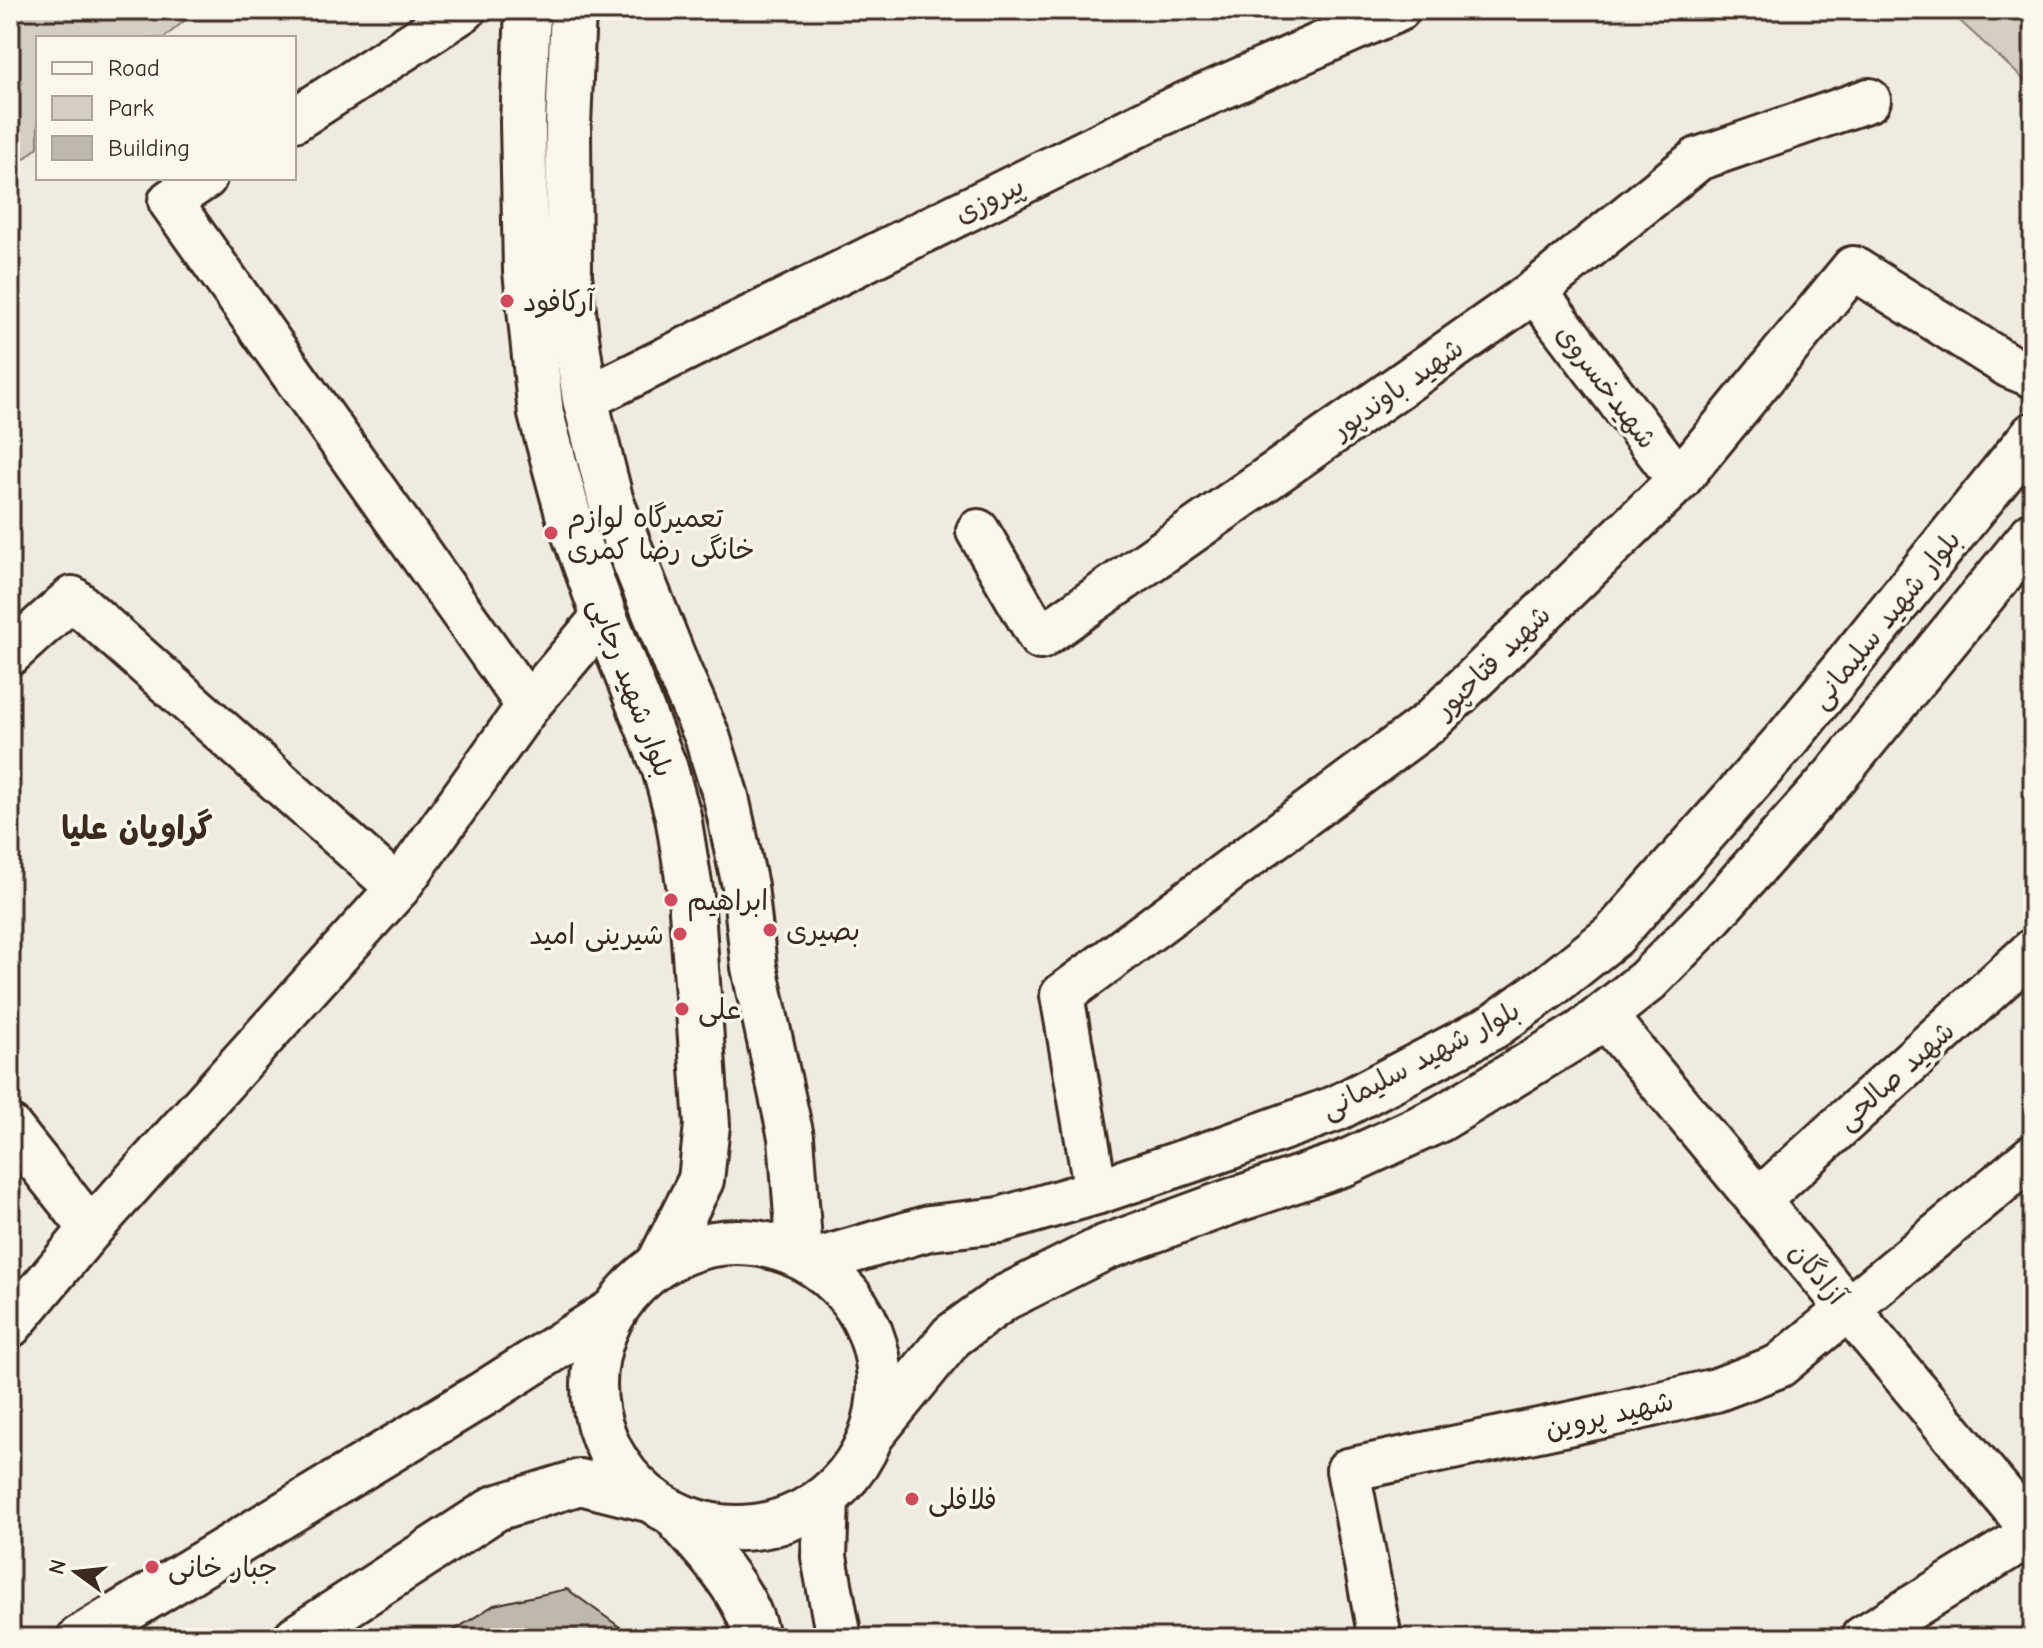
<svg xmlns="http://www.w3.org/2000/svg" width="2043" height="1648" viewBox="0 0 2043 1648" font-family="'Comic Neue','Playpen Sans Arabic',sans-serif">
<defs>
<filter id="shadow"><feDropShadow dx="7" dy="7" stdDeviation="0" flood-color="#0004"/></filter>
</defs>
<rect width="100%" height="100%" fill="#f0ebe0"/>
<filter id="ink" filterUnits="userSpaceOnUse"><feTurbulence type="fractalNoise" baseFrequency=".0125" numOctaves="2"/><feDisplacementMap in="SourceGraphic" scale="16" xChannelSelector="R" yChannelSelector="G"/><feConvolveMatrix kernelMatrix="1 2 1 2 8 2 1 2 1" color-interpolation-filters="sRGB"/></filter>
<g filter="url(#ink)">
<g fill="#d5cec3" stroke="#887c70" stroke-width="2">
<polygon points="10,10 197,10 164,38 38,38 38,147 10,171"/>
<polygon points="1948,10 2033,10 2033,88"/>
</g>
<polygon fill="#c0b8ad" stroke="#3b2a1e" stroke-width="2" filter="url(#shadow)" points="567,1589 635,1638 442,1638 494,1605"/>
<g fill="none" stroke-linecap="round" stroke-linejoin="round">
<g stroke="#3b2a1e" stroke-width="48">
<g id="street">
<polyline points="294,120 464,10"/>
<polyline points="205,178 170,201 528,706"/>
<polyline points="1535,291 1679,480"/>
<polyline points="585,399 1153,118 1398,10"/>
<polyline points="978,531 1040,638 1535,291 1698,159 1869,100"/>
<polyline points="10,654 72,598 398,888"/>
<polyline points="1604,1015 2033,1531"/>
<polyline points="10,1127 91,1229"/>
<polyline points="1096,1192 1062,995 1430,722 1679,480 1853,268 2009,366 2033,376"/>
<polyline points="1758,1201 2033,950"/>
<polyline points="10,1326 91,1229 398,888 528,706 604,616"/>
<polyline points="1380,1638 1348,1470 1610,1415 1716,1390 1779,1366 2033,1156"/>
<polyline points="1862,1638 2033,1533"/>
</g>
</g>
<g stroke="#3b2a1e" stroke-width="50">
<g id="secondary">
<polyline points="528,10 523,122 526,271 541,414 570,521 604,616 665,769 678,816 691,896 707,1125 701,1180 659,1264"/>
<polyline points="573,10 568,125 569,275 576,337 585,399 611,502 678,670 707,736 726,797 745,886 754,967 791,1137 800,1255"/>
<circle cx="737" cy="1385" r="143"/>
<polyline points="813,1262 929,1228 1000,1220 1096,1192 1226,1148 1337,1108 1494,1026 1551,985 1614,935 1788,738 2033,435"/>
<polyline points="872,1434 952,1336 1004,1298 1104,1248 1235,1200 1345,1163 1440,1119 1583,1032 1647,981 1708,919 1836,775 2033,534"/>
<polyline points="826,1498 824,1557 839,1638"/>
<path d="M 673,1513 C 702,1547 749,1593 756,1638"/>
<polyline points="80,1638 483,1394 615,1310"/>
<polyline points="296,1638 496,1508 580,1482 652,1500"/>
</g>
</g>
<use href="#street" stroke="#fbf7ec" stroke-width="42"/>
<use href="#secondary" stroke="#fbf7ec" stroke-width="44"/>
</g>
</g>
<g fill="#d1495b" stroke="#fbf7ec" stroke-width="3">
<circle cx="507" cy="301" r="8"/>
<circle cx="551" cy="533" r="8"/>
<circle cx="671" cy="900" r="8"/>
<circle cx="770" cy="930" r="8"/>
<circle cx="680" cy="934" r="8"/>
<circle cx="682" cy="1009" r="8"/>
<circle cx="912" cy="1499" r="8"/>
<circle cx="152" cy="1567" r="8"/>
</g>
<g text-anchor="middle" stroke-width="7" stroke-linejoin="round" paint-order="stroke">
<g font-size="28" fill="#3b2a1e" stroke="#fbf7ec">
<text transform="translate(989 199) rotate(-26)" y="10">پیروزی</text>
<text transform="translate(1607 386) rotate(53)" y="10">شهیدخسروی</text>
<text transform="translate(1397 388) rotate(-35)" y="10">شهید باوندپور</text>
<text transform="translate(1885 619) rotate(-51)" y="10">بلوار شهید سلیمانی</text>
<text transform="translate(1492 661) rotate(-44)" y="10">شهید فتاحپور</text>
<text transform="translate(632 687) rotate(69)" y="10">بلوار شهید رجایی</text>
<text transform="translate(1420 1059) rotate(-28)" y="10">بلوار شهید سلیمانی</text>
<text transform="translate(1895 1075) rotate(-42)" y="10">شهید صالحی</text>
<text transform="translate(1818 1273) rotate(50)" y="10">آزادگان</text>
<text transform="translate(1609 1414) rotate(-13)" y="10">شهید پروین</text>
</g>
<g font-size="28" fill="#3b2a1e" stroke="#fbf7ec" text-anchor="start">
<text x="523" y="311">آرکافود</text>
<text x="567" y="527">تعمیرگاه لوازم<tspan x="567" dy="32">خانگی رضا کمری</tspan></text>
<text x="687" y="910">ابراهیم</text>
<text x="786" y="940">بصیری</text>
<text x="664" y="944" text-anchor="end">شیرینی امید</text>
<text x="698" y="1019">علی</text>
<text x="928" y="1509">فلافلی</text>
<text x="168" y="1577">جبار خانی</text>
</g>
<g font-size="32" font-weight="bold" fill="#3b2a1e" stroke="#fbf7ec">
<text x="137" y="839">گراویان علیا</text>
</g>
</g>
<rect width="2043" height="1648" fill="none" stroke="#fbf7ec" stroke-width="40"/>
<rect x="20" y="20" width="2003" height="1608" fill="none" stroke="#3b2a1e" stroke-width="3" filter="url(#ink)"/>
<rect x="36" y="36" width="260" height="144" fill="#fbf7ec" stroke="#aea59a" stroke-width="2"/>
<rect x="52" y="62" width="40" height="12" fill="#fbf7ec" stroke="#aea59a" stroke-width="2"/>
<text x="108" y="76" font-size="24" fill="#3b2a1e">Road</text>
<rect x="52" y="96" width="40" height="24" fill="#d5cec3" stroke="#aea59a" stroke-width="2"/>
<text x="108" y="116" font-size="24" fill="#3b2a1e">Park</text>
<rect x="52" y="136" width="40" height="24" fill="#c0b8ad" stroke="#aea59a" stroke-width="2"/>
<text x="108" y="156" font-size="24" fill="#3b2a1e">Building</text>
<g transform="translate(76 1572) rotate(285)" stroke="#fbf7ec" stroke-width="6" paint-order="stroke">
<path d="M0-6L14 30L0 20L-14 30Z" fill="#3b2a1e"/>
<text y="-12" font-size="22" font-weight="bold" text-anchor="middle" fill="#3b2a1e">N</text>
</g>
</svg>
